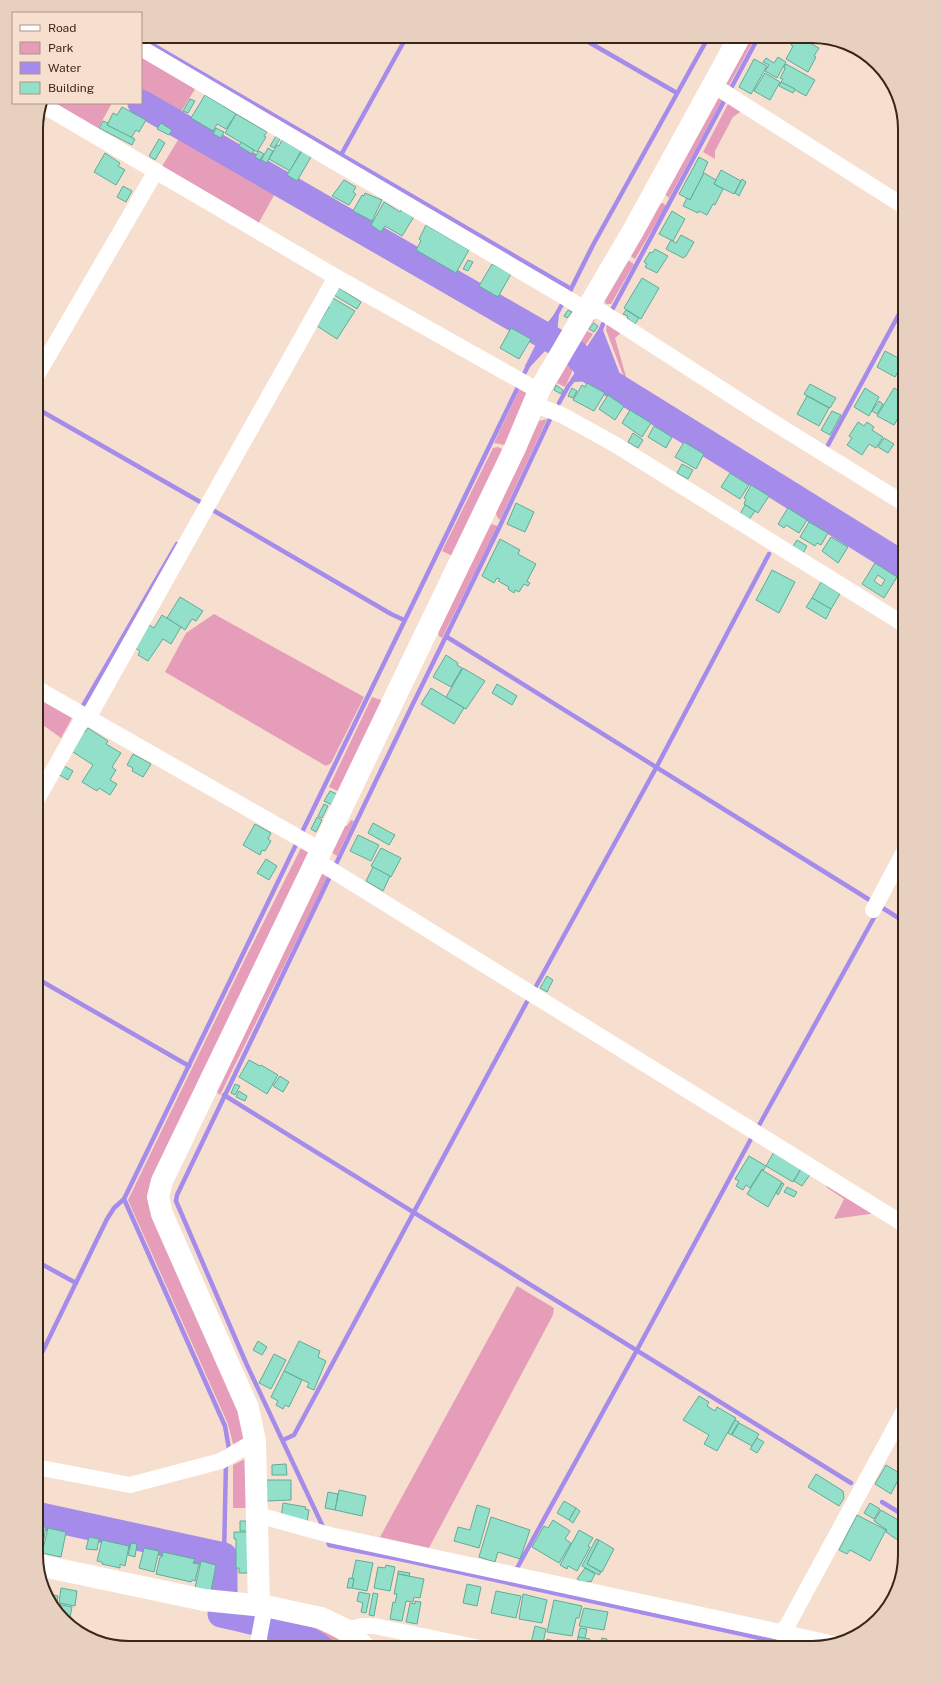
<svg xmlns="http://www.w3.org/2000/svg" width="941" height="1684" viewBox="0 0 941 1684" font-family="'Public Sans',sans-serif">
<rect width="100%" height="100%" fill="#f7dfd0"/>
<g fill="#e69db9">
<polygon points="748,36 756,36 727,89 724,85"/>
<polygon points="141,57 195,89 178,117 141,95"/>
<polygon points="715,97 724,97 669,198 665,194"/>
<polygon points="46,103 112,103 96,132"/>
<polygon points="733,103 743,110 733,117 715,151 715,159 703,152 728,104"/>
<polygon points="181,135 277,190 257,226 161,168"/>
<polygon points="663,203 666,206 635,259 629,255 658,204"/>
<polygon points="626,259 634,264 611,304 606,304 604,299"/>
<polygon points="592,319 595,320 587,331 593,334 585,346 582,346 575,342"/>
<polygon points="607,323 622,332 615,338 627,380 626,383 606,330"/>
<polygon points="567,359 572,361 572,372 565,387 557,383 549,396"/>
<polygon points="521,386 528,390 505,445 494,443"/>
<polygon points="547,419 500,520 497,517 496,513 539,421"/>
<polygon points="498,447 502,449 505,453 455,557 442,551 493,448"/>
<polygon points="491,524 498,526 442,638 439,636 438,632"/>
<polygon points="214,614 364,697 331,763 326,766 165,672 186,633"/>
<polygon points="372,697 384,701 342,793 329,787"/>
<polygon points="42,701 72,718 61,738 36,720 36,712"/>
<polygon points="351,820 354,821 337,856 331,852 343,826 347,826"/>
<polygon points="301,848 310,853 152,1188 238,1403 247,1440 234,1448 228,1424 128,1200 246,957"/>
<polygon points="321,873 329,875 220,1095 214,1090"/>
<polygon points="828,1185 877,1213 834,1219 844,1199 826,1187"/>
<polygon points="517,1286 554,1308 553,1315 429,1548 380,1537"/>
<polygon points="247,1458 247,1508 233,1508 233,1465"/>
<path d="M 273,1616 C 302,1624 326,1627 349,1648 L 331,1648 L 311,1636 L 268,1621 Z"/>
</g>
<polygon fill="#a58cea" points="556,312 559,314 557,333 582,349 586,348 601,325 625,387 619,396 591,381 573,382 570,380 574,374 575,360 547,349 528,369 525,366 537,342 538,338 535,337 541,326 544,327"/>
<g fill="none" stroke-linecap="round" stroke-linejoin="round">
<g stroke="#a58cea" stroke-width="4.5">
<polyline points="578,36 677,93"/>
<polyline points="141,38 571,289"/>
<polyline points="341,155 407,36"/>
<polyline points="570,291 593,245 709,36"/>
<polyline points="612,310 759,36"/>
<polyline points="555,317 565,299"/>
<polyline points="600,332 603,324"/>
<polyline points="523,376 529,364"/>
<polyline points="559,403 569,385 575,378"/>
<polyline points="36,408 202,503"/>
<polyline points="828,445 905,303"/>
<polyline points="211,509 391,614 404,620"/>
<polyline points="447,637 905,922"/>
<polyline points="80,711 177,544"/>
<polyline points="36,978 189,1066"/>
<polyline points="534,990 656,768 769,554"/>
<polyline points="224,1095 851,1483"/>
<polyline points="757,1129 876,914"/>
<polyline points="36,1261 76,1283"/>
<polyline points="36,1365 107,1219 114,1208 124,1199"/>
<polyline points="283,1440 294,1435 529,998"/>
<polyline points="226,1451 229,1449 225,1426 124,1199 519,385"/>
<polyline points="882,1502 905,1516"/>
<polyline points="324,1529 246,1363 176,1201 177,1195 409,712 499,528 550,419"/>
<polyline points="327,1538 329,1545 404,1560 805,1648"/>
<polyline points="224,1556 226,1462"/>
<polyline points="516,1570 637,1350 752,1137"/>
</g>
<g stroke="#a58cea" stroke-width="27">
<polyline points="141,103 575,353 591,371 905,566"/>
<path d="M 36,1515 L 224,1556 L 224,1591 L 221,1614 C 249,1620 298,1631 321,1648"/>
</g>
</g>
<g fill="#92e0ca" stroke="#5fac98" fill-rule="evenodd">
<polygon points="798,37 819,48 814,56 816,57 808,72 786,59 793,46 791,45 795,39 797,40"/>
<polygon points="778,57 786,62 777,78 765,71 769,65 763,62 766,58 774,63"/>
<polygon points="754,59 767,66 751,94 739,87"/>
<polygon points="786,64 815,80 806,96 781,82 783,79 780,78 785,69 784,68"/>
<polygon points="765,73 780,82 770,100 754,91"/>
<polygon points="781,82 795,89 793,93 779,86"/>
<polygon points="205,95 236,114 226,129 217,124 213,131 191,118"/>
<polygon points="190,99 195,101 188,113 183,111"/>
<polygon points="122,107 146,120 139,132 136,130 131,138 107,125 113,113 117,115"/>
<polygon points="236,114 267,132 264,136 266,137 257,152 225,133"/>
<polygon points="38,115 45,119 36,135 36,123"/>
<polygon points="103,121 108,123 107,125 135,139 132,145 99,128"/>
<polygon points="161,123 172,130 169,135 157,129"/>
<polygon points="216,128 224,132 221,138 213,134"/>
<polygon points="276,136 280,139 274,148 270,146"/>
<polygon points="159,139 165,143 155,160 149,156"/>
<polygon points="282,140 301,151 290,171 269,159 277,145 279,146"/>
<polygon points="241,142 254,150 252,154 239,146"/>
<polygon points="268,148 273,151 267,163 261,160"/>
<polygon points="259,151 264,154 260,160 255,157"/>
<polygon points="302,151 311,157 297,181 287,175"/>
<polygon points="105,153 120,163 118,166 125,170 116,185 94,172"/>
<polygon points="699,157 708,162 703,173 704,173 690,200 679,194"/>
<polygon points="721,170 741,181 734,194 714,184"/>
<polygon points="704,173 716,180 714,184 723,189 715,205 713,204 707,215 699,211 698,213 683,206 687,198 690,200"/>
<polygon points="742,179 746,182 739,196 735,193"/>
<polygon points="344,180 356,187 353,192 356,194 349,205 332,196"/>
<polygon points="123,186 132,191 126,202 117,197"/>
<polygon points="365,193 382,200 372,221 353,211 362,195 364,196"/>
<polygon points="384,202 400,212 402,208 415,215 402,236 385,226 381,232 371,225"/>
<polygon points="672,211 685,219 673,241 659,234"/>
<polygon points="426,225 469,250 456,273 416,250 421,241 419,239"/>
<polygon points="681,235 694,242 686,256 683,258 666,249 671,240 676,243"/>
<polygon points="655,249 668,256 657,273 645,267 647,264 644,262 650,252 652,253"/>
<polygon points="468,260 473,262 468,271 463,269"/>
<polygon points="492,264 511,274 498,297 479,286"/>
<polygon points="642,278 659,288 641,319 624,308"/>
<polygon points="336,286 361,302 357,309 332,294"/>
<polygon points="333,298 355,311 337,339 317,326 329,307 327,306"/>
<polygon points="568,310 572,312 567,318 564,316"/>
<polygon points="626,310 639,318 635,324 627,318 628,316 623,314"/>
<polygon points="594,323 598,326 594,332 589,329"/>
<polygon points="511,328 531,339 519,359 500,348"/>
<polygon points="885,351 904,361 895,377 877,367"/>
<polygon points="587,383 605,393 594,411 573,400 582,385 585,387"/>
<polygon points="810,384 836,398 830,408 804,394"/>
<polygon points="556,385 563,390 561,394 554,390"/>
<polygon points="572,388 577,391 573,398 568,396"/>
<polygon points="865,388 879,397 869,416 854,407"/>
<polygon points="894,388 905,394 905,406 894,425 877,416"/>
<polygon points="608,395 624,406 615,420 599,409"/>
<polygon points="807,396 829,408 819,426 797,414"/>
<polygon points="879,401 883,404 877,414 872,411"/>
<polygon points="630,410 651,423 642,437 622,423"/>
<polygon points="832,411 841,415 830,435 821,430"/>
<polygon points="858,422 864,426 867,422 874,427 872,430 883,437 876,448 869,444 862,455 847,445 852,438 849,436"/>
<polygon points="654,426 672,437 666,448 648,437"/>
<polygon points="633,433 643,440 638,448 628,442"/>
<polygon points="884,438 894,444 888,453 878,447"/>
<polygon points="684,442 704,454 696,469 675,457"/>
<polygon points="682,464 693,470 688,479 677,473"/>
<polygon points="730,473 749,485 740,499 721,487"/>
<polygon points="751,485 769,496 758,513 744,504 746,499 744,498"/>
<polygon points="516,503 534,512 525,532 507,524"/>
<polygon points="745,505 755,511 748,521 739,516"/>
<polygon points="788,508 807,520 799,533 786,525 784,528 778,524"/>
<polygon points="809,522 828,533 821,545 817,543 815,546 800,537"/>
<polygon points="831,537 848,547 838,563 822,551"/>
<polygon points="500,539 520,550 518,554 536,564 527,581 530,583 528,586 524,584 519,592 515,590 514,593 508,589 509,587 498,581 500,579 497,578 494,583 482,576"/>
<polygon points="797,540 807,546 802,555 792,548"/>
<path d="M 875,563 L 897,577 L 884,598 L 862,584 ZM 878,575 L 885,580 L 881,586 L 874,581 Z"/>
<polygon points="772,570 795,582 779,613 756,600"/>
<polygon points="821,582 840,594 831,609 812,598"/>
<polygon points="180,597 203,611 196,621 192,619 185,630 167,618"/>
<polygon points="812,598 831,609 826,619 806,607"/>
<polygon points="162,615 181,627 171,644 163,639 148,661 138,655 140,651 130,645 146,623 154,628"/>
<polygon points="446,655 458,663 457,665 462,668 451,687 433,677"/>
<polygon points="463,668 485,681 466,709 446,697"/>
<polygon points="497,684 517,696 512,705 492,693"/>
<polygon points="431,688 464,708 454,724 421,704"/>
<polygon points="36,697 43,702 36,713"/>
<polygon points="88,728 108,741 106,744 121,753 112,767 116,770 110,780 117,784 110,795 99,788 97,791 82,782 93,765 70,750 82,730 85,732"/>
<polygon points="133,754 151,764 143,777 132,771 133,768 127,765"/>
<polygon points="61,764 73,771 68,780 56,773"/>
<polygon points="330,791 339,795 334,806 324,801"/>
<polygon points="324,804 328,806 322,818 318,816"/>
<polygon points="317,817 322,820 316,832 311,829"/>
<polygon points="373,823 395,835 389,845 368,833"/>
<polygon points="255,824 271,833 268,839 271,841 265,851 262,850 260,855 243,845"/>
<polygon points="358,835 379,845 371,861 350,851"/>
<polygon points="381,848 401,858 391,877 371,866"/>
<polygon points="266,859 277,866 269,880 257,873"/>
<polygon points="373,867 390,876 383,891 366,881"/>
<polygon points="547,976 553,980 547,992 540,988"/>
<polygon points="249,1060 260,1066 261,1065 278,1075 267,1094 239,1077"/>
<polygon points="280,1076 289,1082 283,1092 273,1086"/>
<polygon points="235,1084 240,1086 235,1095 231,1093"/>
<polygon points="239,1091 247,1096 245,1101 236,1097"/>
<polygon points="775,1150 802,1167 793,1182 766,1166"/>
<polygon points="749,1156 766,1166 763,1171 762,1169 750,1188 746,1185 743,1190 736,1186 739,1181 735,1179"/>
<polygon points="802,1167 811,1173 802,1186 794,1181"/>
<polygon points="762,1170 782,1182 768,1207 747,1194"/>
<polygon points="782,1183 784,1184 778,1195 776,1193"/>
<polygon points="787,1187 797,1192 794,1197 784,1192"/>
<polygon points="258,1341 267,1347 262,1355 253,1350"/>
<polygon points="299,1341 320,1351 318,1357 326,1361 314,1390 307,1387 309,1383 284,1371"/>
<polygon points="274,1354 286,1360 271,1389 259,1383"/>
<polygon points="284,1371 302,1380 289,1407 285,1405 283,1409 276,1405 278,1401 271,1397"/>
<polygon points="699,1396 709,1402 707,1406 715,1411 717,1407 736,1418 717,1451 704,1444 709,1435 683,1420"/>
<polygon points="735,1420 739,1422 731,1435 728,1433"/>
<polygon points="739,1423 759,1434 752,1446 732,1435"/>
<polygon points="757,1438 764,1442 757,1453 750,1449"/>
<polygon points="286,1464 287,1475 272,1475 272,1465"/>
<polygon points="886,1465 901,1474 891,1494 875,1484"/>
<polygon points="816,1474 843,1491 844,1498 839,1506 808,1487"/>
<polygon points="264,1480 291,1480 291,1500 267,1501"/>
<polygon points="339,1490 366,1496 362,1516 335,1510"/>
<polygon points="328,1492 338,1494 335,1510 325,1508"/>
<polygon points="564,1501 576,1508 569,1520 557,1513"/>
<polygon points="283,1503 306,1507 305,1509 309,1510 307,1522 281,1518"/>
<polygon points="870,1503 880,1509 874,1519 864,1513"/>
<polygon points="477,1505 490,1509 479,1548 454,1541 458,1527 470,1530"/>
<polygon points="576,1508 580,1511 573,1523 569,1520"/>
<polygon points="881,1510 905,1524 905,1531 899,1541 886,1532 887,1530 874,1521"/>
<polygon points="857,1515 886,1530 870,1561 850,1550 847,1554 839,1550"/>
<polygon points="491,1517 530,1530 520,1559 498,1552 495,1562 479,1557"/>
<polygon points="553,1520 570,1531 565,1539 571,1543 559,1563 532,1547 544,1526 548,1528"/>
<polygon points="240,1521 246,1521 247,1531 240,1531"/>
<polygon points="36,1525 46,1527 42,1549 36,1548"/>
<polygon points="48,1528 66,1532 61,1557 42,1553"/>
<polygon points="579,1530 593,1538 588,1546 590,1547 577,1571 568,1566 567,1569 560,1565"/>
<polygon points="234,1532 249,1532 249,1573 239,1573 239,1568 236,1568 236,1539 234,1539"/>
<polygon points="89,1537 99,1539 97,1550 86,1549"/>
<polygon points="596,1539 599,1540 587,1564 601,1572 599,1575 582,1566"/>
<polygon points="102,1540 129,1546 125,1566 120,1564 120,1568 102,1564 102,1562 97,1561"/>
<polygon points="599,1540 614,1549 602,1572 587,1564"/>
<polygon points="131,1543 137,1544 135,1557 128,1555"/>
<polygon points="144,1548 159,1551 154,1572 139,1568"/>
<polygon points="163,1552 195,1559 193,1563 199,1564 195,1581 192,1580 191,1582 156,1574 160,1557 162,1557"/>
<polygon points="356,1560 373,1563 367,1591 352,1588 354,1579 352,1578"/>
<polygon points="201,1561 216,1565 211,1591 195,1588"/>
<polygon points="386,1565 395,1567 390,1591 374,1588 378,1567 385,1568"/>
<polygon points="585,1568 595,1574 591,1582 588,1581 585,1584 577,1579"/>
<polygon points="398,1571 410,1573 409,1576 398,1574"/>
<polygon points="398,1574 424,1579 420,1598 414,1597 413,1602 406,1601 402,1621 390,1619 393,1602 395,1603 397,1594 394,1594"/>
<polygon points="349,1578 354,1579 352,1588 347,1588"/>
<polygon points="467,1584 481,1587 477,1606 463,1603"/>
<polygon points="61,1588 77,1591 75,1606 59,1603"/>
<polygon points="496,1591 521,1596 516,1618 491,1613"/>
<polygon points="359,1592 370,1594 366,1613 361,1612 363,1603 357,1601"/>
<polygon points="45,1593 58,1596 56,1607"/>
<polygon points="373,1593 378,1594 374,1616 369,1615"/>
<polygon points="523,1594 547,1600 542,1623 519,1619"/>
<polygon points="554,1600 582,1606 579,1618 576,1618 572,1636 547,1632"/>
<polygon points="415,1601 421,1602 417,1624 406,1622 410,1603 415,1604"/>
<polygon points="57,1604 72,1607 69,1623 56,1607"/>
<polygon points="584,1608 608,1612 604,1630 579,1626"/>
<polygon points="535,1626 546,1629 542,1648 530,1647"/>
<polygon points="580,1628 587,1629 585,1638 578,1637"/>
<polygon points="578,1637 590,1639 589,1648 576,1648"/>
<polygon points="602,1638 607,1639 605,1648 599,1648"/>
<polygon points="547,1639 558,1642 556,1648 545,1648"/>
</g>
<g fill="none" stroke-linecap="round" stroke-linejoin="round">
<g stroke="#fff" stroke-width="16">
<polyline points="141,48 580,306 602,312 763,416 905,504"/>
<polyline points="713,85 905,207"/>
<polyline points="41,104 336,277 539,391"/>
<polyline points="36,377 156,171"/>
<polyline points="533,404 562,415 616,445 905,625"/>
<polyline points="36,688 322,851"/>
<polyline points="88,718 336,277"/>
<polyline points="36,801 84,716"/>
<polyline points="317,861 905,1225"/>
<polyline points="873,910 905,850"/>
<polyline points="36,1467 130,1485 221,1461 255,1441"/>
<polyline points="257,1517 265,1517 330,1535 780,1632 787,1626 905,1409"/>
<polyline points="346,1630 362,1626 374,1626 480,1648"/>
<polyline points="780,1632 834,1644"/>
<polyline points="257,1648 265,1606"/>
</g>
<g stroke="#fff" stroke-width="22">
<polyline points="38,1565 204,1600 265,1606 321,1618 346,1630 365,1648"/>
<polyline points="259,1605 255,1441 248,1408 162,1214 158,1197 162,1181 515,448 539,391 633,231 740,36"/>
</g>
</g>
<path d="M0 0H941V1684H0ZM129 43H812A86 86 0 0 1 898 129V1555A86 86 0 0 1 812 1641H129A86 86 0 0 1 43 1555V129A86 86 0 0 1 129 43Z" fill="#e8d0c1" fill-rule="evenodd"/>
<path fill="none" stroke="#3b2516" stroke-width="2" d="M129 43H812A86 86 0 0 1 898 129V1555A86 86 0 0 1 812 1641H129A86 86 0 0 1 43 1555V129A86 86 0 0 1 129 43Z"/>
<rect x="12" y="12" width="130" height="92" fill="#f7dfd0" stroke="#ac9586"/>
<rect x="20" y="25" width="20" height="6" fill="#ffffff" stroke="#ac9586"/>
<text x="48" y="32" font-size="12" fill="#3b2516">Road</text>
<rect x="20" y="42" width="20" height="12" fill="#e69db9" stroke="#ac9586"/>
<text x="48" y="52" font-size="12" fill="#3b2516">Park</text>
<rect x="20" y="62" width="20" height="12" fill="#a58cea" stroke="#ac9586"/>
<text x="48" y="72" font-size="12" fill="#3b2516">Water</text>
<rect x="20" y="82" width="20" height="12" fill="#92e0ca" stroke="#ac9586"/>
<text x="48" y="92" font-size="12" fill="#3b2516">Building</text>
</svg>
